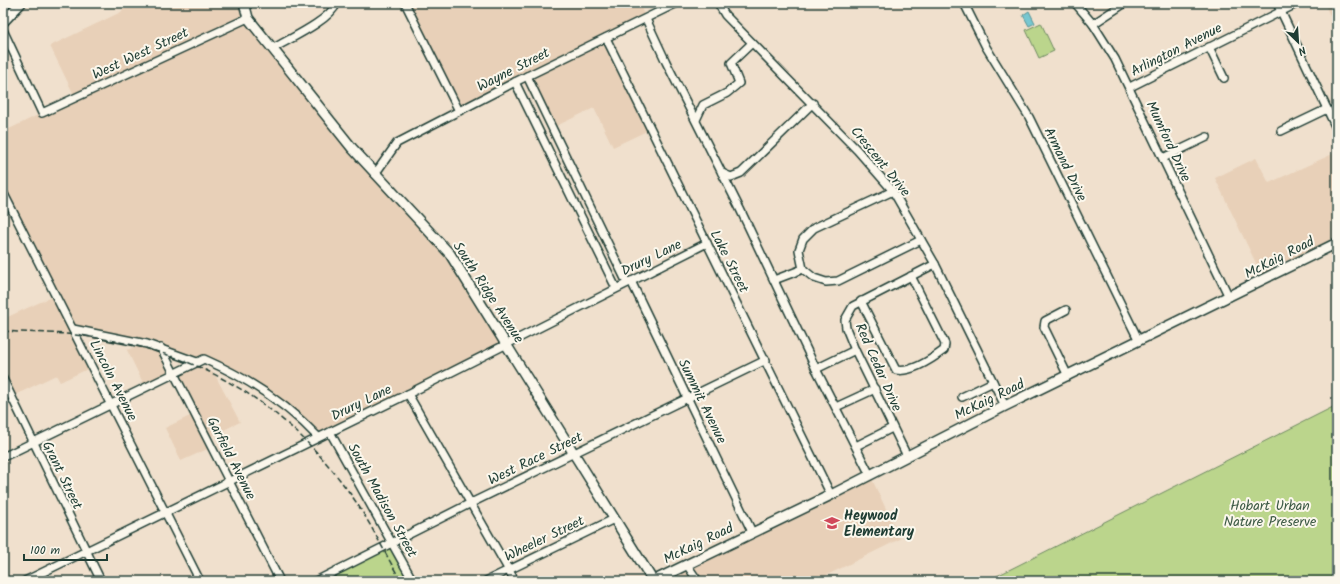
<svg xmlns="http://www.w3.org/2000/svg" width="1340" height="584" viewBox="0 0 1340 584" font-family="Kalam,sans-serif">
<rect width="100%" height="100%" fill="#f0e0cd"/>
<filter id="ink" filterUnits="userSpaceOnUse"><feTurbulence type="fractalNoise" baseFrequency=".025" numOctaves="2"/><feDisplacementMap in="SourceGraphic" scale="8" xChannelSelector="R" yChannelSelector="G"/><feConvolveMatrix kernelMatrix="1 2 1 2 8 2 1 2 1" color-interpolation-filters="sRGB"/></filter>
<g filter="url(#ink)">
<g fill="#e8d0b8" fill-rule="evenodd">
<path d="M 129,3 L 244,3 L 248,18 L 352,148 L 450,254 L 506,343 L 318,437 L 281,403 L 204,359 L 193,364 L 214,373 L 240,422 L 208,438 L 212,447 L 181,461 L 165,428 L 194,414 L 174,373 L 145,387 L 127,350 L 137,346 L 76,335 L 92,367 L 60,382 L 56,375 L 11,397 L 3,379 L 3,319 L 56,295 L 3,192 L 3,132 L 75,97 L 50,46 L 121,12 ZM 164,353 L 192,364 L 174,373 Z"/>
<polygon points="405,3 639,3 646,19 607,38 651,129 613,147 594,108 552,128 527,76 459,111"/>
<polygon points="1324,3 1337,3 1337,30"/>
<polygon points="1337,152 1337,268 1328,248 1264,280 1215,178 1256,158 1269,183"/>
<polygon points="870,475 900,539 815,581 653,581"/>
</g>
<g fill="#bbd58c" stroke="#6d8960">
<polygon points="1041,23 1054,51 1039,58 1026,30"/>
<polygon points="1337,405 1337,581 987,581"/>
<polygon points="393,544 413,581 320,581"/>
</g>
<polygon fill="#77c7d1" stroke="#549092" points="1029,11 1035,23 1029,26 1023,15"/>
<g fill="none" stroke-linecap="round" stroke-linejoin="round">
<g stroke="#1f3d34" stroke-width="10">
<g id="street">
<polyline points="405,3 459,111"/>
<polyline points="718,3 725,15 857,150 893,191 935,264 1005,406"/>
<polyline points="964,3 986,47 1029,117 1139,341"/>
<polyline points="1075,3 1093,24 1115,59 1229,297"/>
<polyline points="1277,3 1337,130"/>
<polyline points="646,19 666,62 740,209 816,369 870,475"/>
<polyline points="1093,24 1125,3"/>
<polyline points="3,30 42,113 248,18"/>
<polyline points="606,38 831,495"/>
<polyline points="1209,47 1224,78"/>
<path d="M 274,48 C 291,38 329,21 337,3"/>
<polyline points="527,76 627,283"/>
<polyline points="515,82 616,288"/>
<polyline points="1130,87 1298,3"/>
<polyline points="696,120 703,105 727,93 739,83 731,63 752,43"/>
<polyline points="1281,131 1327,109"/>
<polyline points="1163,158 1207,137"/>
<polyline points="722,173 731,177 741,173 813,103"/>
<polyline points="375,174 397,143 515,82 677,3"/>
<polyline points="893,191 814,228 803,239 799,250 803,269 814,278 826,282 838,281 921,240"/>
<polyline points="3,192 200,581"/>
<polyline points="774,280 803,269"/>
<polyline points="631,281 752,532"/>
<path d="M 861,301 L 896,370 C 911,373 932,359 944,350 L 945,344 L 911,276"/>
<polyline points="1066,310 1045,321 1044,327 1068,376"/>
<polyline points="73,329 147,344 197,362"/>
<polyline points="161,348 280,581"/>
<polyline points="816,369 855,350"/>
<polyline points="3,379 101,581"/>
<polyline points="408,394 515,581"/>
<polyline points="962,397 993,382"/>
<polyline points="836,407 875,389"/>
<polyline points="330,432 413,581"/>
<polyline points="856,446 892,428"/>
<polyline points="907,456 855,350 846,328 845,320 853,306 935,264"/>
<path d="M 3,457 L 204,359 C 247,378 286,403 318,437"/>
<polyline points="687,565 698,581"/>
<polyline points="25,581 408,394 707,243"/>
<polyline points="316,581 469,504 766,360"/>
<polyline points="486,581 614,519"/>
</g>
</g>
<g stroke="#1f3d34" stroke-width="12">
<g id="secondary">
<polyline points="244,3 248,18 352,148 450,254 653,581"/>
<polyline points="3,22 21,3"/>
<polyline points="653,581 831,495 1005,406 1337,243"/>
</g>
</g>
<use href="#street" stroke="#fbf7ec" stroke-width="7"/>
<use href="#secondary" stroke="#fbf7ec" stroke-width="9"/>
<path stroke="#1f3d34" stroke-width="1.5" stroke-dasharray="6 3" stroke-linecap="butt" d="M 3,331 C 27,333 51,332 75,335 C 192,348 280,397 349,492 C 369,519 384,552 401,581"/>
</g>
</g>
<defs>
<g id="school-bare" transform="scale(1.2)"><path d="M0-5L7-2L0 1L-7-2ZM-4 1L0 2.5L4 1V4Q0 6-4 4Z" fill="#d1495b" stroke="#fbf7ec" stroke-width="2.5" paint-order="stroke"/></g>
</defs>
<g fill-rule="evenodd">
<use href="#school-bare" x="832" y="523"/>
</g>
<g text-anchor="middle" stroke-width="4" stroke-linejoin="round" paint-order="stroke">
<g font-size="14" fill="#1f3d34" stroke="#fbf7ec">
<text transform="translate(1176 49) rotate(-27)" y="5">Arlington Avenue</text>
<text transform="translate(140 53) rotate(-25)" y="5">West West Street</text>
<text transform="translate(513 69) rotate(-27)" y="5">Wayne Street</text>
<text transform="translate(1169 141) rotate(65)" y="5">Mumford Drive</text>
<text transform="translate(881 161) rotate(51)" y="5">Crescent Drive</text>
<text transform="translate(1066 164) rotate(64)" y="5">Armand Drive</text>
<text transform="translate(651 257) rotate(-26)" y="5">Drury Lane</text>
<text transform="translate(1279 257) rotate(-27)" y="5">McKaig Road</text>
<text transform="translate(730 261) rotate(63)" y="5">Lake Street</text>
<text transform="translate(489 292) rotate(57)" y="5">South Ridge Avenue</text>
<text transform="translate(879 367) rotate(66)" y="5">Red Cedar Drive</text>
<text transform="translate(114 380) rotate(63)" y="5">Lincoln Avenue</text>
<text transform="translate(989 399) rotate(-26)" y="5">McKaig Road</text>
<text transform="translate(703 401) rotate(64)" y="5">Summit Avenue</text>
<text transform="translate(361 402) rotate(-26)" y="5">Drury Lane</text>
<text transform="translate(232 458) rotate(63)" y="5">Garfield Avenue</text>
<text transform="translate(535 458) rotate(-26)" y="5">West Race Street</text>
<text transform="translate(63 475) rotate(64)" y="5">Grant Street</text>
<text transform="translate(383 500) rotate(61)" y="5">South Madison Street</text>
<text transform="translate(544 538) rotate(-26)" y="5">Wheeler Street</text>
<text transform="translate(698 543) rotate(-26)" y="5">McKaig Road</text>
</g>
<g font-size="14" fill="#3e5b46" stroke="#fbf7ec">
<text x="1270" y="510">Hobart Urban<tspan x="1270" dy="16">Nature Preserve</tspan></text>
</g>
<g font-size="14" font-weight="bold" fill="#1f3d34" stroke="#fbf7ec" text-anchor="start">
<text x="844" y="520">Heywood<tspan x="844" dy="16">Elementary</tspan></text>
</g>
</g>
<rect width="1340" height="584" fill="none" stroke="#fbf7ec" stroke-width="16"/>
<rect x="8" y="8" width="1324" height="568" fill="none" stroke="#1f3d34" stroke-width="1.5" filter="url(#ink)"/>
<g transform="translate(1298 42) rotate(155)" stroke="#fbf7ec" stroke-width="3" paint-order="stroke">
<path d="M0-3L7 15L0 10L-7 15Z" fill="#1f3d34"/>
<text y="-6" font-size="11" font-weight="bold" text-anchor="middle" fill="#1f3d34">N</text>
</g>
<path d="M24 554v6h83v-6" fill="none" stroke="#1f3d34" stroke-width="2"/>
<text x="30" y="554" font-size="12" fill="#1f3d34" stroke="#fbf7ec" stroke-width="3" paint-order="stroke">100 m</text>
</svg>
